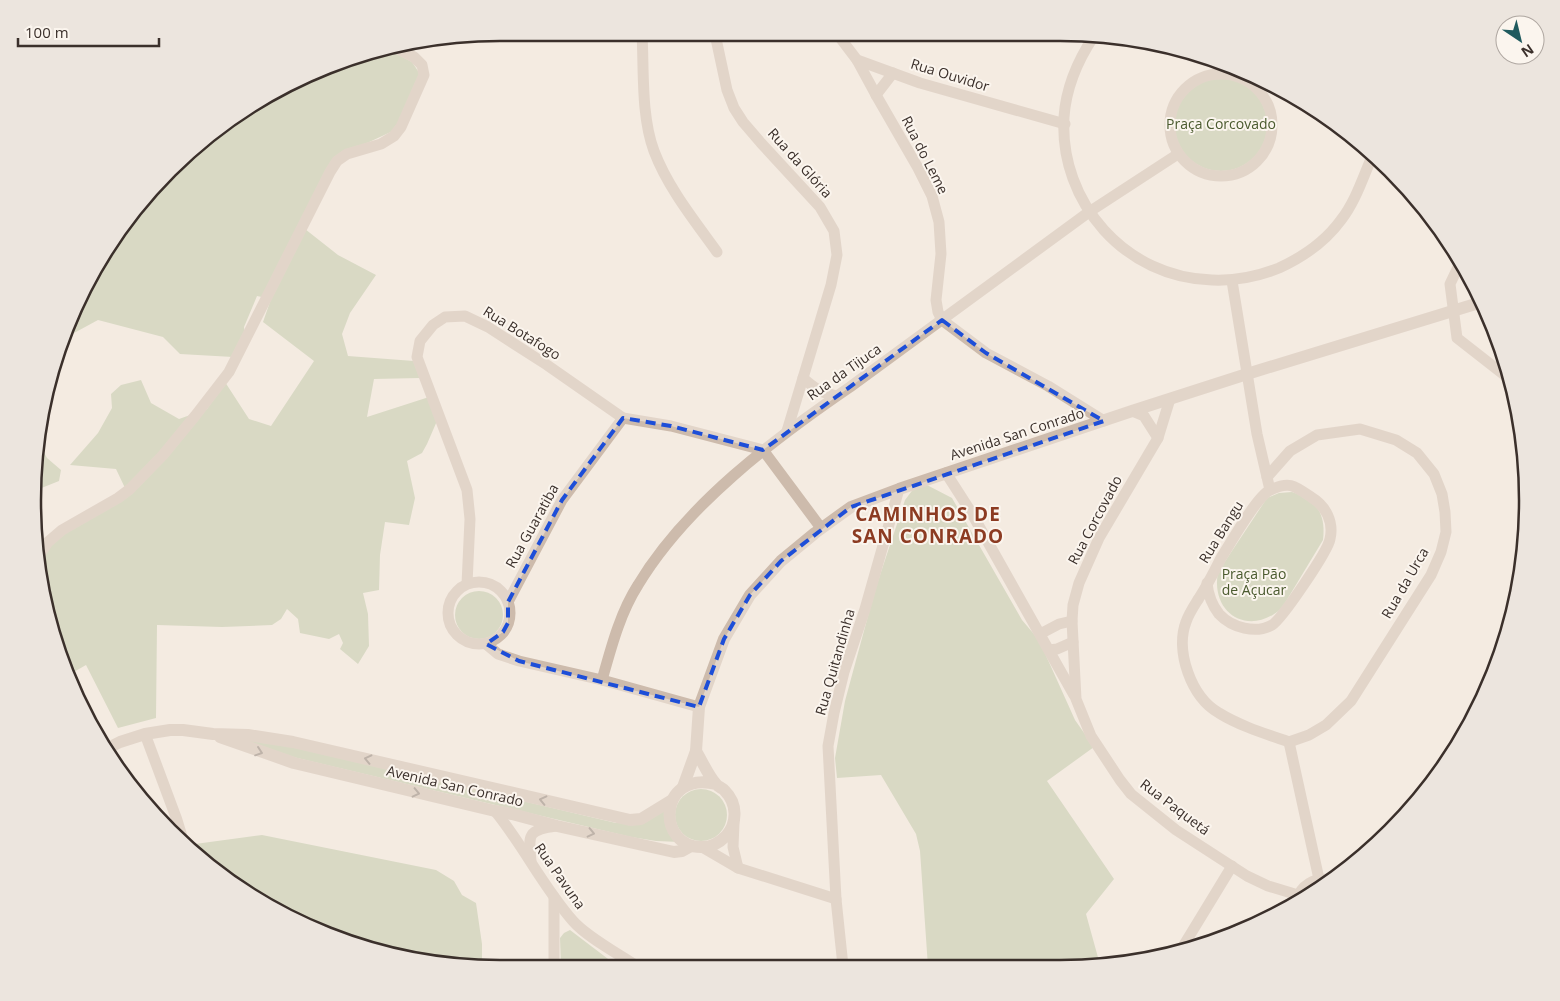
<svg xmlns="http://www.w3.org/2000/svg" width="1560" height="1001" viewBox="0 0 1560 1001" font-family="'Open Sans',sans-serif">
<rect width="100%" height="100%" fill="#f4ebe1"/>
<g fill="#b8c4a0">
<polygon points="391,51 412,62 420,74 395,130 335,158 305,229 338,255 376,275 350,313 342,334 348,356 414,361 420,378 374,379 367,417 429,397 437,421 427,444 422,453 407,461 415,498 409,525 385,522 380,555 379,590 363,593 368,614 369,646 358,664 340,649 343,643 339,634 329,639 300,633 298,619 287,609 281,619 272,625 222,627 157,625 156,718 118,728 86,665 72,673 49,622 40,559 52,541 125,488 116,469 70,465 98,433 112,408 111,394 121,385 141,380 151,403 179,419 207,409 225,382 249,419 271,426 314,361 263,322 271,299 257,296 244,327 245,334 233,357 180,354 163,337 98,320 63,339 129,215 240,112 350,57"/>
<circle cx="1221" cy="124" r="47"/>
<polygon points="41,447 47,458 61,470 59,481 34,491"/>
<polygon points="925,484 952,498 1022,620 1039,640 1075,720 1094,747 1047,781 1114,879 1086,914 1099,961 1103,965 1090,968 928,967 920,851 916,834 881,775 837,778 835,758 845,701 875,590 905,500 914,488"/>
<path d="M 1292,492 C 1317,500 1326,514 1323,540 L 1282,608 C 1250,637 1210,615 1218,572 L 1267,498 L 1279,493 Z"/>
<circle cx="479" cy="615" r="24"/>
<polygon points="248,736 616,823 667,805 680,842 656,841 631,837 297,758 248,744"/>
<circle cx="701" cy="815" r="26"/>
<polygon points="262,835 436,870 454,881 462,895 476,903 482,944 482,965 440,965 321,933 198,856 195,844"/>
<polygon points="570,930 616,965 561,965 560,938 564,933"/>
</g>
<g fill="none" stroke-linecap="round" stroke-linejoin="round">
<g stroke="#cdbbac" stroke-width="11">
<path d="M 642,33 C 644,71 641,116 654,151 C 668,188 694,220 717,252"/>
<polyline points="715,34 727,90 734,108 743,122 761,143 820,207 834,231 837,255 831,285 787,431"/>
<polyline points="838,35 857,60 920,83 1065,124"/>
<path d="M 1094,36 C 1078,60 1066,88 1064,117 C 1059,203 1126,278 1212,280 C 1236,281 1257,277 1279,268 C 1303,257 1325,242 1341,220 C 1355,202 1362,180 1371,159 L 1372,152"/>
<polyline points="857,60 876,95 918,168 932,196 939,222 941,254 936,300 938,312 942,320 986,353 1048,386 1104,421"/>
<circle cx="1221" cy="125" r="51"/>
<polyline points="876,95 893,73"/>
<polyline points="1460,263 1450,284 1457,338 1512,381"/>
<path d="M 1232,281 L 1257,434 L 1270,490 C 1257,496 1230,544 1221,558 C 1214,572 1207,586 1199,598 C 1194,606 1189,613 1186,622 C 1175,651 1191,697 1219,713 C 1240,726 1266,734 1289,742"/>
<path d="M 803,378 C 814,388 822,393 836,396"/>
<polyline points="1170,399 1158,438 1099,538 1079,583 1073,605 1072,621 1076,699 1091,736 1120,780 1131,794 1176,830 1247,876 1268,886 1298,895"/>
<polyline points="1132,411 1144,416 1158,438"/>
<polyline points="946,473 971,512 1074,695"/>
<polyline points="1267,477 1290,451 1317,435 1360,429 1396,440 1417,453 1434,474 1442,494 1445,512 1446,532 1441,552 1431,575 1351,701 1326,725 1309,735 1289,742"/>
<polyline points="40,554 48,542 62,530 118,498 130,489 163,455 195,416 229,372 330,172 337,161 347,154 381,144 394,136 401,127 424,75 422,65 414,57 398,49"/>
<circle cx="479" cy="613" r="31"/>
<path d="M 1207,583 C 1208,594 1212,605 1219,614 C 1232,628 1256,634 1272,625 C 1282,619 1328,551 1330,539 C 1334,522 1326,506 1311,497 C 1294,485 1289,481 1270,490"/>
<polyline points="467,584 470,519 467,490 417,357 420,341 433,325 445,317 465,316 488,327 547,365 623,418 671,426 763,450 821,528"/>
<polyline points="508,602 562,500 623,418"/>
<polyline points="1040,634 1059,624 1072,621"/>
<polyline points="486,644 498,654 519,661 602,680 699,707"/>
<polyline points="1049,650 1057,649 1073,642"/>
<path d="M 602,680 C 611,648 620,613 638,585 C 686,505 774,439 850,387 L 1089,212 L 1178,154"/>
<polyline points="145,734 177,820 184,843"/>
<polyline points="1289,742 1319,879"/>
<polyline points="1448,759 1471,721"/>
<path d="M 495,811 C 523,845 543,887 573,921 C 587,937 617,953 635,965"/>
<polyline points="734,823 733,847 738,868"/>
<polyline points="702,847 738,868 836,899"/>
<path d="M 531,861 C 528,834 528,830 556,826"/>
<polyline points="554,897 554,965"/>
<path d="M 1296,901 C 1301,885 1314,877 1331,880"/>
<polyline points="1179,953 1232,866"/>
<polyline points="843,966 836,899 828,746 834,713 844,672 865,609 899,489"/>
</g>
<g stroke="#cdbbac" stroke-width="12">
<polyline points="220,737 294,763 495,811 512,814 557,826 674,852 682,851 691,846"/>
<polyline points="106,749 120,742 145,734 170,730 183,730 213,734 248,735 293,742 630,820 641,819 672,800"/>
<path d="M 696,751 C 702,761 709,777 716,784 C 718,787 723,788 725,791 C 737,803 738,823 726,836 C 720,842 712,847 703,847 C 656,849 657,770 716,784"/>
<polyline points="683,787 696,751 699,707 724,639 750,595 781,561 815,533 851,507 899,489 1132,411 1247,374 1482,302"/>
</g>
</g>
<defs><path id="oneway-chevron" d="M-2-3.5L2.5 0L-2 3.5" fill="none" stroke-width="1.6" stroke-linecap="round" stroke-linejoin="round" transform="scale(1.25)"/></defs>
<g stroke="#7d6f65">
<use href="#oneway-chevron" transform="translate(259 752) rotate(19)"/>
<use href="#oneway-chevron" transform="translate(368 759) rotate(-167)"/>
<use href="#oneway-chevron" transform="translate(416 793) rotate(13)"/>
<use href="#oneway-chevron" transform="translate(543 800) rotate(-167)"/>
<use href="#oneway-chevron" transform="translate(591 833) rotate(13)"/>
</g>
<path d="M0 0H1560V1001H0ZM 942,320 L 986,353 L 1104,421 L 851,507 L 781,561 L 750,595 L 724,639 L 699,707 L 519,661 L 486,644 L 503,632 L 508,623 L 508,602 L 562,500 L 623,418 L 671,426 L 763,450 Z" fill="#f4ebe1" fill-opacity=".55" fill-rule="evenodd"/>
<path fill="none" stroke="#1d4ed8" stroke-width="4" stroke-dasharray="10 6" stroke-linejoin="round" d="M 942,320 L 986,353 L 1104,421 L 851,507 L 781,561 L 750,595 L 724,639 L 699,707 L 519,661 L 486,644 L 503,632 L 508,623 L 508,602 L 562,500 L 623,418 L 671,426 L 763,450 Z"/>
<g text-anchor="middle" stroke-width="4" stroke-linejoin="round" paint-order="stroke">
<g font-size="14" fill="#3b302b" stroke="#fbf5ee">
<text transform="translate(950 75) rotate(17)" y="5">Rua Ouvidor</text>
<text transform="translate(925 155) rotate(63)" y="5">Rua do Leme</text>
<text transform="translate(800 163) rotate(48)" y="5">Rua da Glória</text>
<text transform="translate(522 333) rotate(32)" y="5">Rua Botafogo</text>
<text transform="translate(844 372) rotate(-35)" y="5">Rua da Tijuca</text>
<text transform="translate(1017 434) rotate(-18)" y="5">Avenida San Conrado</text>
<text transform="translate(1095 520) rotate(-62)" y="5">Rua Corcovado</text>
<text transform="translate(532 526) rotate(-61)" y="5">Rua Guaratiba</text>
<text transform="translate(1221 532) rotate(-58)" y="5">Rua Bangu</text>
<text transform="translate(1405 583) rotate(-60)" y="5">Rua da Urca</text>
<text transform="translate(835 662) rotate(-74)" y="5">Rua Quitandinha</text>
<text transform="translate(455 786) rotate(13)" y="5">Avenida San Conrado</text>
<text transform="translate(1175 807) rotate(37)" y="5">Rua Paquetá</text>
<text transform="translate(560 876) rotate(55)" y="5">Rua Pavuna</text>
</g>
<g font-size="14" fill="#4a5a2e" stroke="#fbf5ee">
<text x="1221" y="129">Praça Corcovado</text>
<text x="1254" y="579">Praça Pão<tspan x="1254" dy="16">de Açucar</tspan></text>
</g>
<g font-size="19" font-weight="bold" letter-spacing="1" fill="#8c3b22" stroke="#fbf5ee">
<text x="928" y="521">CAMINHOS DE<tspan x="928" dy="22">SAN CONRADO</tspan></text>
</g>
</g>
<path d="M0 0H1560V1001H0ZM500 41H1060A459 459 0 0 1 1519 500V501A459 459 0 0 1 1060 960H500A459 459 0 0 1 41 501V500A459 459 0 0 1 500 41Z" fill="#ece5de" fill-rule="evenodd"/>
<path fill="none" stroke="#3b302b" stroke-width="2.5" d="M500 41H1060A459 459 0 0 1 1519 500V501A459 459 0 0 1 1060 960H500A459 459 0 0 1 41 501V500A459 459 0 0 1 500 41Z"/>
<g transform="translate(1520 40) rotate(145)"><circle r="24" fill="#fbf5ee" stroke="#aea6a0"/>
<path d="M0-4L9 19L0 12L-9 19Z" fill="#1f5a5e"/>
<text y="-8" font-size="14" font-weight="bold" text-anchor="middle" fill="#3b302b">N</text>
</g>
<path d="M18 38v8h141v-8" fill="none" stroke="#3b302b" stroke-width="2.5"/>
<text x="25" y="38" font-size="15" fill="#3b302b" stroke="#fbf5ee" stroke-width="4" paint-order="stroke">100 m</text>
</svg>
